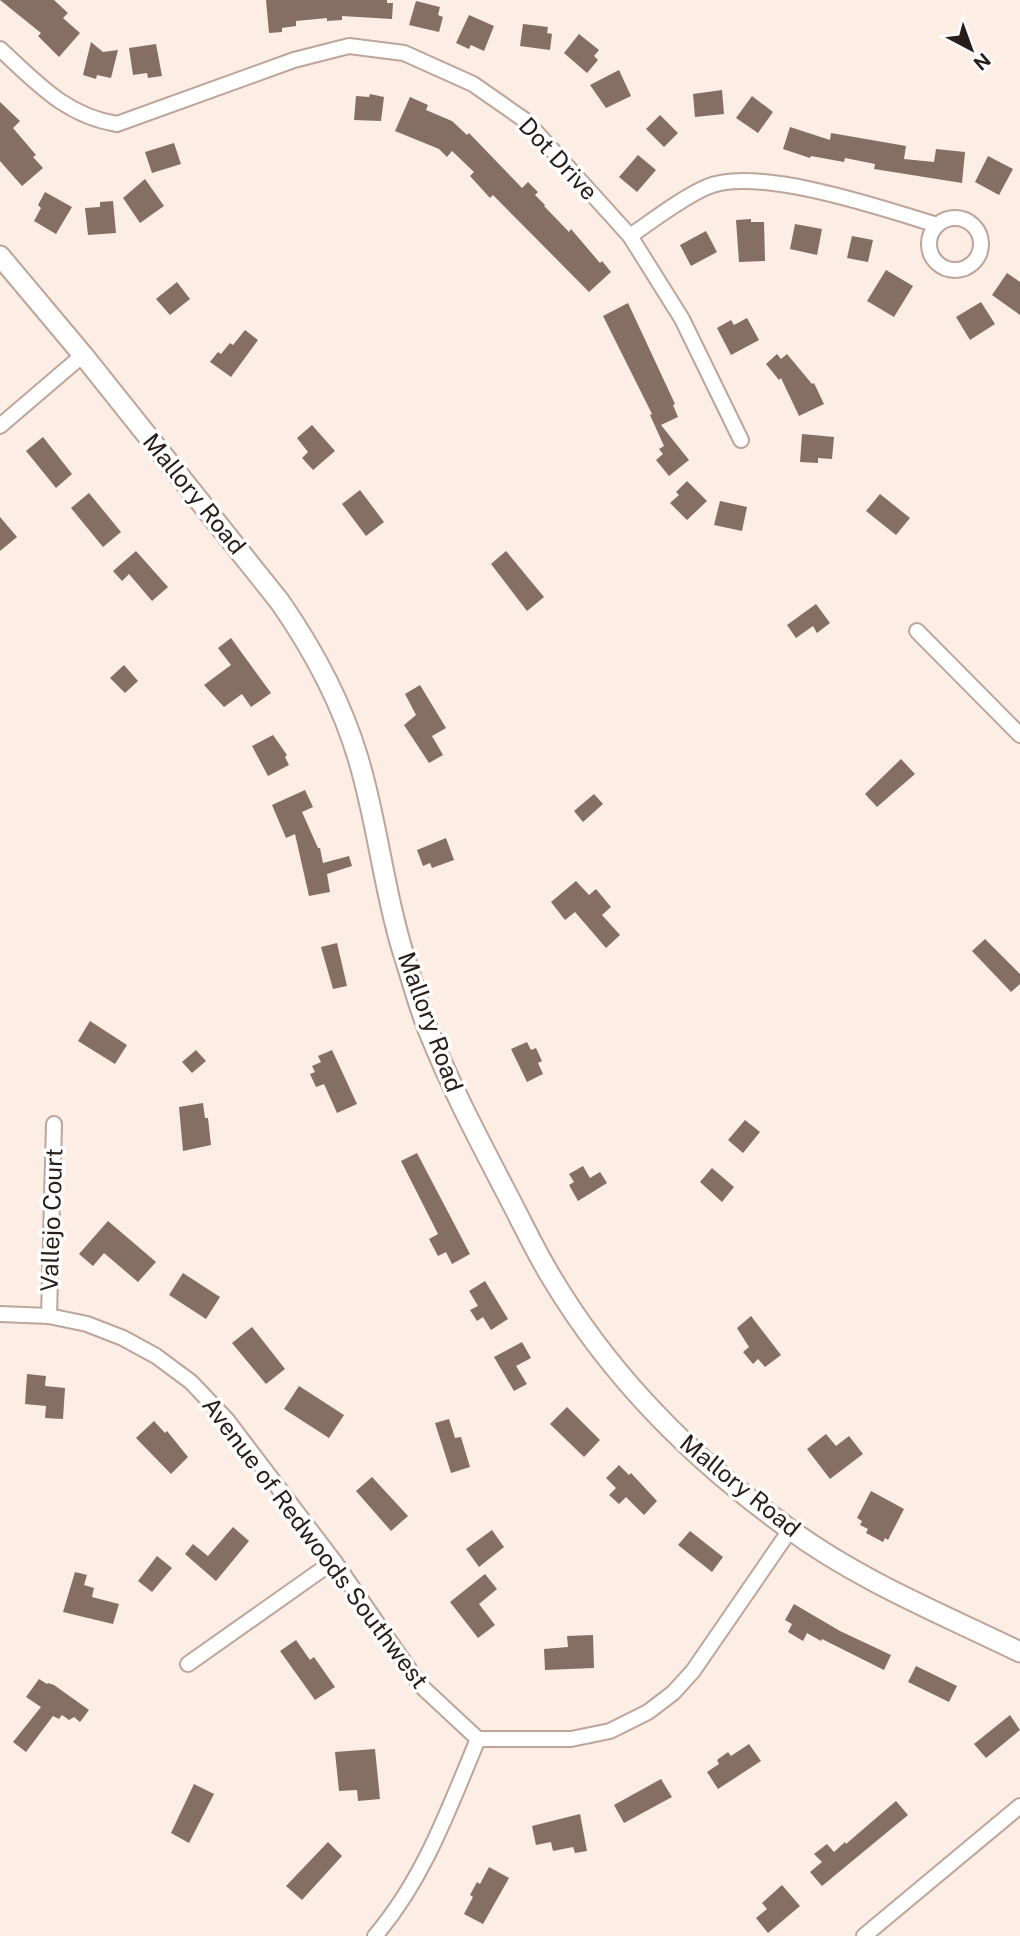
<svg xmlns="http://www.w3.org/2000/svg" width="1020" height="1936" viewBox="0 0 1020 1936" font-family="'Public Sans',sans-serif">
<rect width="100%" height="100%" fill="#fcede5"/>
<g fill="#856f64">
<polygon points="0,0 54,0 68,13 63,18 80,33 59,57 38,36 41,33"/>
<polygon points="266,0 387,0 387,3 393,3 392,19 342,16 342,20 327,21 327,18 296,21 296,26 282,28 282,32 269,33"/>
<polygon points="416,1 440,7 438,15 443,17 439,32 409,25"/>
<polygon points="469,15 494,26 484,51 471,45 469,49 456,43"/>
<polygon points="523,24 548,27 547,33 552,34 550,50 520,46"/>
<polygon points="579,34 599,50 594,56 598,60 587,73 564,53"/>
<polygon points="91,42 103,52 118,50 111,78 97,75 96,79 83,75"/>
<polygon points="156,44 162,76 148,78 147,73 133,75 129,48"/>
<polygon points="619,70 631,96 606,108 590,85"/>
<polygon points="722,90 724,114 695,117 693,94"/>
<polygon points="370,94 384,97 381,121 354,120 356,96 369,97"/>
<polygon points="752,96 773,112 758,133 736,118"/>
<polygon points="410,97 428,105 426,110 452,121 467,135 469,133 522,188 528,182 538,192 535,195 545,205 544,206 569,232 571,229 600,263 602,261 611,272 589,292 493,195 490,198 470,176 474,172 452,151 447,157 439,149 395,131"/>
<polygon points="0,102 20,121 13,128 36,155 33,157 43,168 22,186 0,161"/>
<polygon points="660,115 678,133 664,147 646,129"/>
<polygon points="790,127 830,140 831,133 906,146 904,159 934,162 936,149 965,152 962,183 874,169 875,164 845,158 844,162 811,156 810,158 783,149"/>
<polygon points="174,143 181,164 152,173 145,152"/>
<polygon points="638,155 656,170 637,192 619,177"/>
<polygon points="988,156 1013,169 999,195 975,182"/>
<polygon points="145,179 164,206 140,223 123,198"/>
<polygon points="45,192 72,207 56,234 34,221 41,208 38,205"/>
<polygon points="113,201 116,233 88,235 85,208 100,207 100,202"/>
<polygon points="751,219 751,222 764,222 765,261 739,262 736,220"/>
<polygon points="795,224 822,229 817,255 790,249"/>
<polygon points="706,231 717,252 691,266 680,245"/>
<polygon points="852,236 873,240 868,262 847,258"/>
<polygon points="886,270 913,286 894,317 867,301"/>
<polygon points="1007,273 1020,282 1020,315 992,295"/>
<polygon points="177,282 190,299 170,315 156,299"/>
<polygon points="981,302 995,324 970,340 956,317"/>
<polygon points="628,303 675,404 673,405 678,417 661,425 689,460 669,476 656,460 663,454 659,449 664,446 650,415 652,414 603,316"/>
<polygon points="747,318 759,340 731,355 717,328 731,320 734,325"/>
<polygon points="245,330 258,340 231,377 210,362 218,352 221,354 230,343 233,345"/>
<polygon points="777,354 781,359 787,354 812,384 814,383 824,404 799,416 781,378 779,380 766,364"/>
<polygon points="312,425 335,451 313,470 302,458 308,452 297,438"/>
<polygon points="802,434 834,437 832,459 818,458 818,463 800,462"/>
<polygon points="43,437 72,474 56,488 26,451"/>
<polygon points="687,481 707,501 687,520 670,503 679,495 676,492"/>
<polygon points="360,490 384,522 366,536 342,504"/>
<polygon points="89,493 121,532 103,547 71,508"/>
<polygon points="880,494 910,518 896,535 866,511"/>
<polygon points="720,501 747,507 742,531 714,525"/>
<polygon points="0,517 17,537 0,551"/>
<polygon points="136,551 168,587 152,601 129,574 122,581 113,571"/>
<polygon points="506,551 544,597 527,611 491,564"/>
<polygon points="816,604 830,623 817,633 813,626 796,638 787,625"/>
<polygon points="231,638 271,693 251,707 242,694 224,707 204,685 231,665 218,648"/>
<polygon points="124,665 138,681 125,693 110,678"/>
<polygon points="420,685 446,728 432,736 443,755 429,763 404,725 416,715 405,694"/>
<polygon points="273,735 287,755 285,757 289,765 268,776 252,746"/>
<polygon points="901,759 915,774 877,807 865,794"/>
<polygon points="305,790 313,807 302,812 318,848 320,848 323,863 349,856 352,866 327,874 330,892 309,896 295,834 286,838 272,805"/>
<polygon points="594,794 603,804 583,822 574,811"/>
<polygon points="446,838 454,860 432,868 430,863 423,866 417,850"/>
<polygon points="576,881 589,895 596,889 611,907 602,915 620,935 606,948 575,912 565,920 551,902"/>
<polygon points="985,939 1020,974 1020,984 1011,992 972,951"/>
<polygon points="337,943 347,986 333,989 321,947"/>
<polygon points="90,1021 127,1045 115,1064 78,1041"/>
<polygon points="527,1042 531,1050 536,1048 542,1061 538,1063 543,1074 527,1082 511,1049"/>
<polygon points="196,1050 206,1061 192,1073 182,1062"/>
<polygon points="332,1050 357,1104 337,1113 324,1084 316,1087 310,1074 315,1072 312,1066 321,1062 318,1056"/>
<polygon points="203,1103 205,1118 208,1118 211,1145 183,1151 179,1107"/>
<polygon points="745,1120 760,1132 743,1153 728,1140"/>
<polygon points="417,1153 470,1254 452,1264 446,1252 438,1256 429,1239 438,1234 401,1161"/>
<polygon points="583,1166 590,1178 600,1172 607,1183 578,1201 569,1185 574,1182 569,1174"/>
<polygon points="712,1168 734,1187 722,1202 700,1182"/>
<polygon points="108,1221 156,1262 138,1282 104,1253 93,1266 79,1254"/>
<polygon points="183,1273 220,1297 206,1319 169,1295"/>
<polygon points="485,1281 508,1319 491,1330 483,1317 477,1321 470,1310 478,1306 469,1291"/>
<polygon points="751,1316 781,1355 765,1367 758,1359 753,1364 743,1352 749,1347 737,1328"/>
<polygon points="252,1327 285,1369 266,1384 232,1343"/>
<polygon points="522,1342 531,1358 516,1366 527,1384 514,1391 494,1357"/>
<polygon points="27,1374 46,1376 45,1386 65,1388 63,1419 45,1418 46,1406 25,1404"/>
<polygon points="299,1386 344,1415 329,1438 284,1409"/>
<polygon points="567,1407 600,1440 584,1457 550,1424"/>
<polygon points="449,1419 455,1438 461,1437 470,1467 451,1473 435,1423"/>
<polygon points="154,1421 165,1433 167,1431 188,1457 171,1474 136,1438"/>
<polygon points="826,1434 836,1446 849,1436 863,1454 830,1479 807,1449"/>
<polygon points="619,1465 629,1475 631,1473 657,1501 644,1515 626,1497 619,1504 609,1495 616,1488 606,1478"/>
<polygon points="372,1477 408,1516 391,1531 356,1491"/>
<polygon points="871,1491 904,1509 888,1540 885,1538 883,1542 866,1533 868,1529 860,1525 862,1521 857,1518"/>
<polygon points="233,1527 249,1541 216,1581 185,1554 193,1544 208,1556"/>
<polygon points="492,1530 504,1547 479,1567 466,1549"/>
<polygon points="690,1531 723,1557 712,1572 678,1545"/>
<polygon points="157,1556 172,1568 152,1592 138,1581"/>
<polygon points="75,1572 87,1575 84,1585 94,1588 92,1597 119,1604 113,1624 63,1612"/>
<polygon points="485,1574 497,1589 479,1604 495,1625 478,1638 450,1602"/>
<polygon points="794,1604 840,1631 891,1655 884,1670 822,1639 821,1641 807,1633 803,1641 788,1632 792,1624 785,1620"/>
<polygon points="593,1635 594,1668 545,1670 544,1649 568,1647 567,1636"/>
<polygon points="296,1640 310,1660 314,1657 335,1687 315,1700 280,1651"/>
<polygon points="916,1666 957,1686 949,1702 908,1682"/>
<polygon points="39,1679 47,1684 48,1683 54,1685 89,1710 80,1722 74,1717 69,1720 62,1715 59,1719 53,1716 26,1752 13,1742 41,1707 26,1697"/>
<polygon points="1010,1715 1020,1730 986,1758 974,1744"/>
<polygon points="749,1744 761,1761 718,1789 707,1772 719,1764 717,1760 728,1752 731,1756"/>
<polygon points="375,1749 380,1799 358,1801 357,1790 339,1791 335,1752"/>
<polygon points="661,1779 672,1797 624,1823 614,1805"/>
<polygon points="194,1784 214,1794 189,1843 171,1833"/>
<polygon points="896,1801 908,1815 822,1886 810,1872 822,1862 814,1854 827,1844 834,1852 845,1842 846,1844"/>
<polygon points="580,1814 587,1851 575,1853 573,1847 553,1851 551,1842 536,1845 532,1826"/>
<polygon points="328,1842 342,1856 302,1900 286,1886"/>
<polygon points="489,1867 509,1878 483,1924 464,1914 473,1897 470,1895 477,1882 480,1884"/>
<polygon points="782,1885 800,1906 768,1933 756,1918 767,1909 762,1903"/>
</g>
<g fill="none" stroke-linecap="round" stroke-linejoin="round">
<g stroke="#bda59a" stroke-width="18">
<g id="street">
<path d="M 0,49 C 37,83 66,116 117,124 L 294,60 L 349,46 L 404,53 L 473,84 L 526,121 L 630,236 L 682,319 L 741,440"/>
<circle cx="955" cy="244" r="26"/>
<path d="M 630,236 C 652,221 683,197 707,187 C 756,165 885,209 937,225"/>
<polyline points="0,426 83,355"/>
<polyline points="917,631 1020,735"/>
<polyline points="0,1314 49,1316 87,1324 123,1338 156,1356 191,1382 227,1420 334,1561 420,1685 478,1739 571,1739 610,1731 648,1712 673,1693 693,1671 790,1530"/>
<polyline points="49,1316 54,1124"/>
<polyline points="188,1664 334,1561"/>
<path d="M 375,1936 C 424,1879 449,1808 478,1739"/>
<polyline points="864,1936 1020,1806"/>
</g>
</g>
<g stroke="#bda59a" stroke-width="23">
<path id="secondary" d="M 0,256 L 83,355 L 280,602 C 314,651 341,701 358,758 C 377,820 383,886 402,949 C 411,976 418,1005 429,1032 C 451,1087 478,1138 505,1190 C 521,1220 535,1251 553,1280 C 612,1378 695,1461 788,1528 C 858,1580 942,1614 1020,1652"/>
</g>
<use href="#street" stroke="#fff" stroke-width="14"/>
<use href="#secondary" stroke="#fff" stroke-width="19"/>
</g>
<g text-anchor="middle" stroke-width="7" stroke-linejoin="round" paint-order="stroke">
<g font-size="24" fill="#271e1a" stroke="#fff">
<text transform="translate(558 159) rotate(47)" y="8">Dot Drive</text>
<text transform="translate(194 494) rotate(51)" y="8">Mallory Road</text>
<text transform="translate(430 1022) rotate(70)" y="8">Mallory Road</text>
<text transform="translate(52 1220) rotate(-88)" y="8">Vallejo Court</text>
<text transform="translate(740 1486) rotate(39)" y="8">Mallory Road</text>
<text transform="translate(315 1543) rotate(53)" y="8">Avenue of Redwoods Southwest</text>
</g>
</g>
<g transform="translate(971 49) rotate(139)" stroke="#ffffff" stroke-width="5" paint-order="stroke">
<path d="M0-5L12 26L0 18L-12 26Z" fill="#271e1a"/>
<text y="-10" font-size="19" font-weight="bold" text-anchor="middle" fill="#271e1a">N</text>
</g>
</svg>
